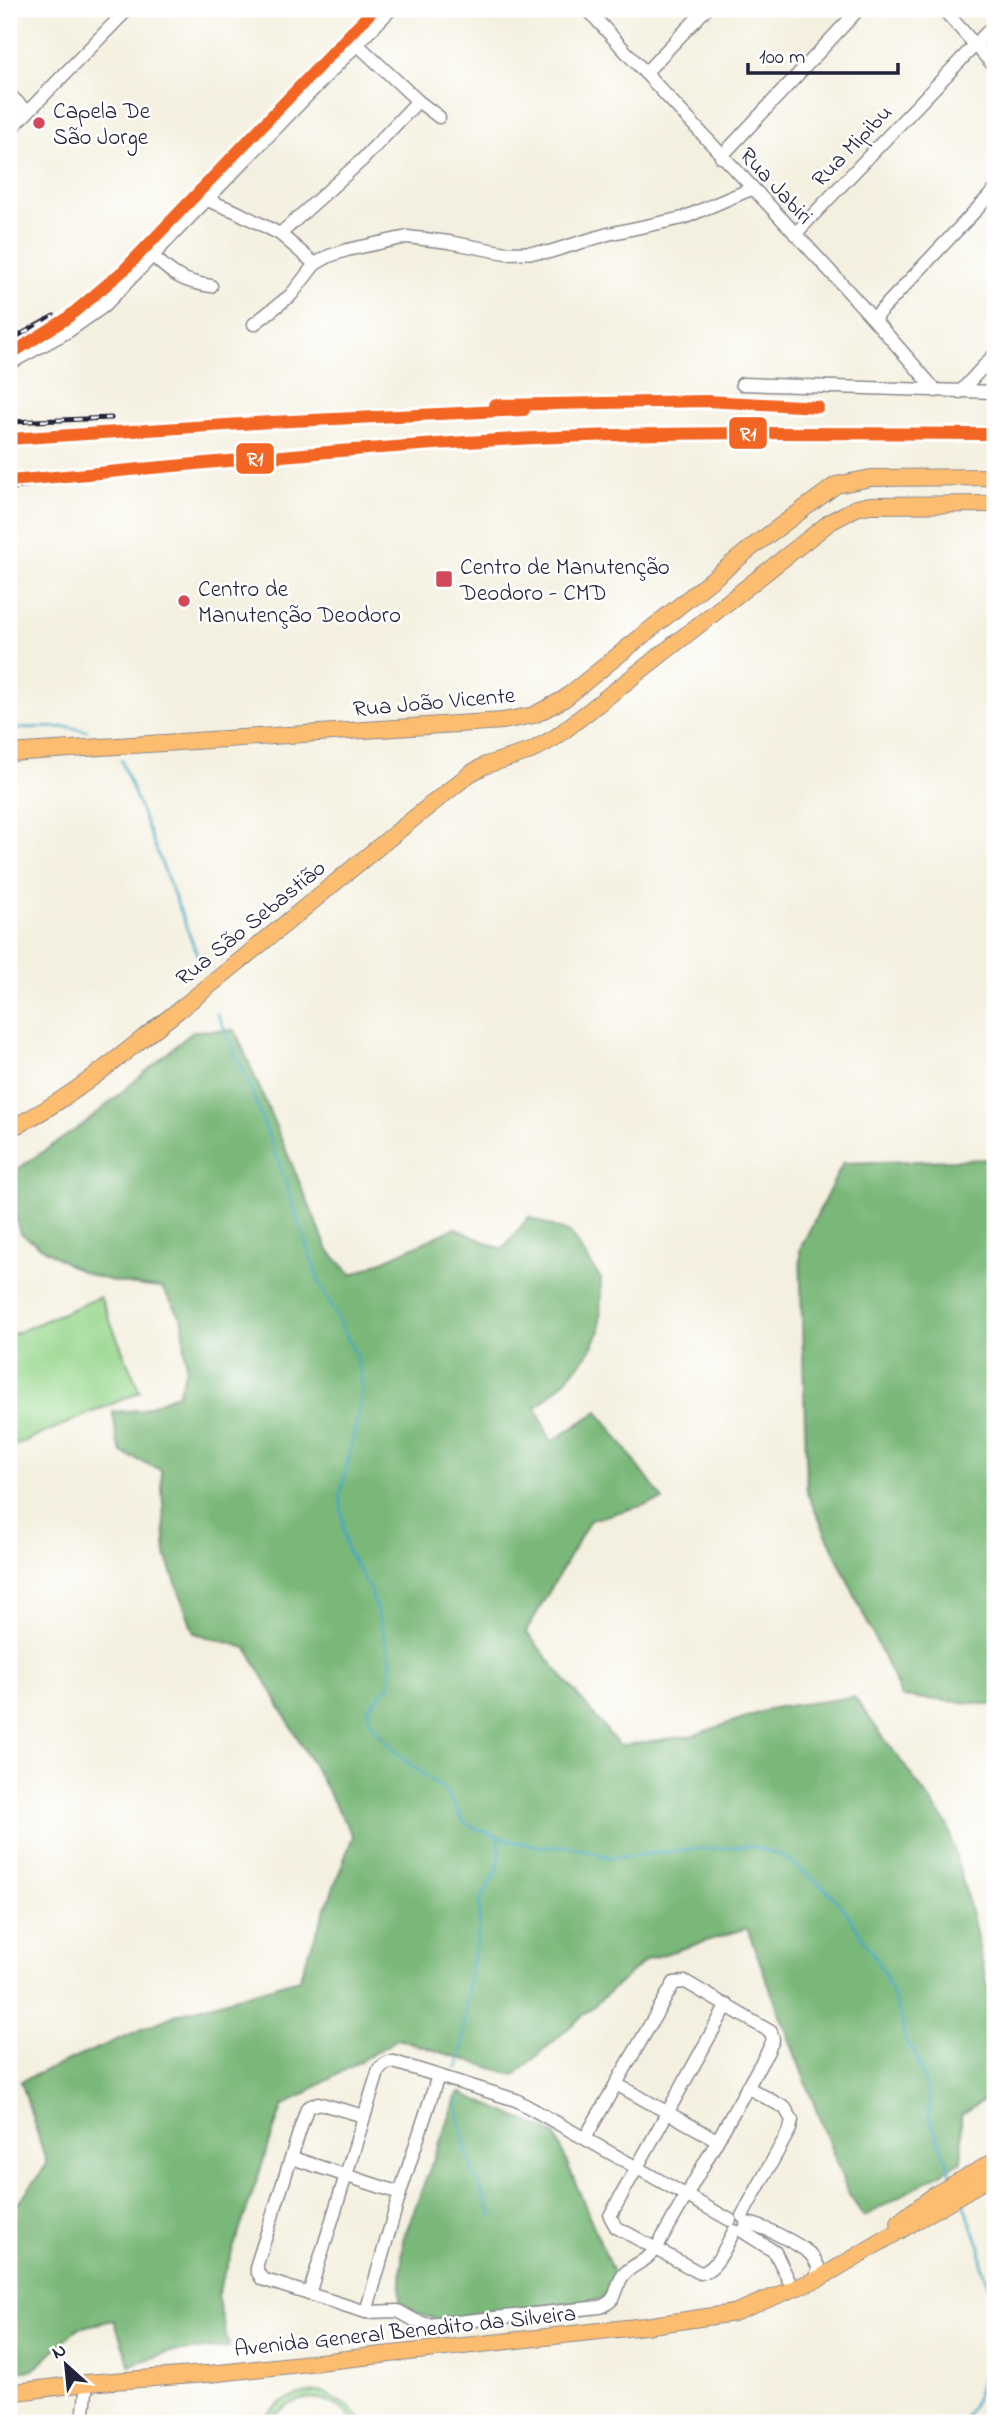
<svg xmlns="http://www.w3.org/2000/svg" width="1004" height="2432" viewBox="0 0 1004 2432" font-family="'Indie Flower',sans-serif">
<rect width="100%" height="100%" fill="#fff"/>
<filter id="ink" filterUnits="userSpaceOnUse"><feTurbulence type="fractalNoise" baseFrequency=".0143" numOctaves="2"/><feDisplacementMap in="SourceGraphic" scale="14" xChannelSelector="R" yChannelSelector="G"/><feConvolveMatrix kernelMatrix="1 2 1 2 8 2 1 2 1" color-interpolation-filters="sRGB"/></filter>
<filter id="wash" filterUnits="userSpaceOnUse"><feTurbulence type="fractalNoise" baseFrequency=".00686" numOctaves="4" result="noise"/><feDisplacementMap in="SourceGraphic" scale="28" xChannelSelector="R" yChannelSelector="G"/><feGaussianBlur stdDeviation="1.57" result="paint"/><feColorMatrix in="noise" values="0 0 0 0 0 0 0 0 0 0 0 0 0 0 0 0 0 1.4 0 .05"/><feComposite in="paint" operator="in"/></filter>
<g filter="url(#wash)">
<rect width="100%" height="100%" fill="#f4f0df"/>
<g fill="#97d78d" stroke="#5c7c64" stroke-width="2">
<polygon points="100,1297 140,1392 9,1448 9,1336"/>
<path d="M 323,2392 L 352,2409 L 364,2423 L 356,2423 C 326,2388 297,2392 267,2423 L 258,2423 C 279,2402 292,2392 323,2392 Z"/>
</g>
<g fill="#79b878" stroke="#4e6d5a" stroke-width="2">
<path d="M 235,1030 L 328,1250 L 352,1275 L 455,1228 L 502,1250 L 529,1217 L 570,1233 L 601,1279 L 600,1331 L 587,1356 L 559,1387 L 536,1407 L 551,1442 L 598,1411 L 663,1500 L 590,1520 L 526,1632 L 619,1746 L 694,1735 L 773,1708 L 854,1697 L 947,1824 L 973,1919 L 988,1991 L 995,2007 L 995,2092 L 961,2115 L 962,2161 L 864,2217 L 848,2193 L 747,1928 L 646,1960 L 515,2075 L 398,2039 L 282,2107 L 217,2296 L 229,2347 L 170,2352 L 130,2365 L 114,2320 L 78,2328 L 33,2370 L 9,2372 L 9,2201 L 19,2202 L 47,2164 L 21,2081 L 175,2015 L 299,1979 L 353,1836 L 247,1648 L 194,1633 L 166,1555 L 161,1470 L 122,1453 L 117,1441 L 113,1412 L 141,1410 L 178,1394 L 186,1369 L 183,1320 L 162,1288 C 139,1286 114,1283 91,1275 C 66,1266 43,1248 20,1233 L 9,1194 L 9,1175 L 88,1121 L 193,1031 Z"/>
<polygon points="995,1159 995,1705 902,1697 807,1493 800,1249 843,1163"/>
<polygon points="459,2092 555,2134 614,2275 604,2299 438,2319 420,2315 400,2302 403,2240"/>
</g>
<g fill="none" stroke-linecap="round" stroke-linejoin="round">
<g stroke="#43a8c3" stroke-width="2.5">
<polyline points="9,728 68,727 87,731"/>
<polyline points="121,760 199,959"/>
<polyline points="217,1013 244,1072 275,1152 320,1284 355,1353 360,1372 362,1389 359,1411 340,1496 346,1549 371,1591 391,1660 389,1686 368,1708 369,1718 377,1731 404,1760 445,1790 465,1823 474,1828 515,1842 543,1847 569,1846 612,1858 684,1850 752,1846 783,1856 807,1874 830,1893 847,1913 882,1969 900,2014 905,2041 914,2052 925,2082 929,2098 929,2117 953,2177"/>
<polyline points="458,2068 463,2044 468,1984 479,1928 480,1901 498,1869 500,1852 497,1837"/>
<path d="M 457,2101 C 462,2146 472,2176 493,2216"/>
<polyline points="962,2423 976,2397 992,2344 994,2323 990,2291 982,2268 980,2247 962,2200"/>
</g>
</g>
</g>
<g filter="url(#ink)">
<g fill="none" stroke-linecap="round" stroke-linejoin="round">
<g stroke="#8b898d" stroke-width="15">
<g id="minor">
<path d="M 587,9 C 702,137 825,260 936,391"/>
<polyline points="943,9 995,67"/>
<polyline points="357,44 418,101 439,117"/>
<polyline points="645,73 706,9"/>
<polyline points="9,94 27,112"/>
<polyline points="9,131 128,9"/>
<polyline points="721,157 859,9"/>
<polyline points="207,200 235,211 280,234 315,264"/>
<polyline points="280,234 362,160 418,101"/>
<polyline points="795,234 995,24"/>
<path d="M 153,256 C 173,275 183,282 211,286"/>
<polyline points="874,318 995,190"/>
<polyline points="254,324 291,295 315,264 329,256 347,250 407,237 449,242 506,253 549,252 608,234 683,218 751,189"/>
<polyline points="12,362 67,332 104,306 391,9"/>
<polyline points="742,384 995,392"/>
<polyline points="960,392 995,354"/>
<path d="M 727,2005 L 610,2216 L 616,2227 L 700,2273 C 717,2271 726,2245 734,2231"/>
<polyline points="616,2084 717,2140"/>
<path d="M 364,2116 L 318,2103 L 307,2108 L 257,2264 L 257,2271 L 262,2279 L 366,2312 L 398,2311 L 416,2321 L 428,2325 L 600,2307 C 622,2299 613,2285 625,2273 C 635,2263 648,2261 656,2249 L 768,2051 L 773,2040 L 771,2032 L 686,1982 L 674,1983 L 585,2138"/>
<polyline points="292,2158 400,2193"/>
<polyline points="742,2216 790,2129 792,2120 785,2108 747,2087"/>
<path d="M 746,2223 C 762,2225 797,2243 809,2253 C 814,2257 816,2263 819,2268 L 814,2281"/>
<polyline points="742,2231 775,2252 793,2289"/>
<polyline points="309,2294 379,2069 388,2062 394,2062 516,2100 730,2220"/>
<polyline points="366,2312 400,2193 438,2076"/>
<polyline points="86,2423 84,2411 87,2383"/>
</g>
</g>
<g stroke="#8b898d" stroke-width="18">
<g id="major">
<polyline points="9,753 503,721 534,715 564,699 756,544 836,485 871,478 995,477"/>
<path d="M 9,1129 C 69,1101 118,1057 170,1017 C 272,937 369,852 471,773 L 486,765 L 531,751 L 556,737 L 830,522 L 856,508 L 870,505 L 995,504"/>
<polyline points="899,2222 936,2194 995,2161"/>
<polyline points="9,2393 87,2383 219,2373 645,2326 734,2313 820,2278 995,2174"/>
</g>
</g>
<use href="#minor" stroke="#fff" stroke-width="12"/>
<use href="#major" stroke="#fcbd6f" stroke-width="16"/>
<g stroke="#22223b" stroke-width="5">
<g id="rail">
<polyline points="9,341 54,316"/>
<polyline points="9,355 66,319 124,270 374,9"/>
<polyline points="9,422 111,418"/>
<polyline points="9,489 87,475"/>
</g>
</g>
<use href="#rail" stroke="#fff" stroke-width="2.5" stroke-dasharray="8" stroke-linecap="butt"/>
<g stroke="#fff" stroke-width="18">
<g id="rail-1">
<polyline points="9,355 66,319 124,270 374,9"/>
<polyline points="494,405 706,401 818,407"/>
<polyline points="9,439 271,422 524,410"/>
<path d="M 9,481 C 191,465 374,445 557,437 C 703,431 849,433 995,434"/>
</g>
</g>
<use href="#rail-1" stroke="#f26522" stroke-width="12"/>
</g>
</g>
<g fill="#d1495b" stroke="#fff" stroke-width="2.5">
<circle cx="39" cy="123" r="7"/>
<rect x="435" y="570" width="18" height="18" rx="3.5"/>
<circle cx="184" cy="601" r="7"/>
</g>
<g text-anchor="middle" stroke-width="5" stroke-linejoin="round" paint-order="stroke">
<g font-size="23" fill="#22223b" stroke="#fff" text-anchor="start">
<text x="53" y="118">Capela De<tspan x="53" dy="26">São Jorge</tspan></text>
<text x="460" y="574">Centro de Manutenção<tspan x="460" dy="26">Deodoro - CMD</tspan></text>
<text x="198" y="596">Centro de<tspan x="198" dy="26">Manutenção Deodoro</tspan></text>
</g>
<g font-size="23" fill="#22223b" stroke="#fff">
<text transform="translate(851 145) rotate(-46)" y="8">Rua Mipibu</text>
<text transform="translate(777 185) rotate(47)" y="8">Rua Jabiri</text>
<text transform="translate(434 701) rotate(-5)" y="8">Rua João Vicente</text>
<text transform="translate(250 922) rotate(-39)" y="8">Rua São Sebastião</text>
<text transform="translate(405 2330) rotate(-6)" y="8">Avenida General Benedito da Silveira</text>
</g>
</g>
<g stroke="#fff" stroke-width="2.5">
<rect x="728" y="416" width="40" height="34" rx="7" fill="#f26522"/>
<rect x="235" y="442" width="40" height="33" rx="7" fill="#f26522"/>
</g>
<g font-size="19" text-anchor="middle" font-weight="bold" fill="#fff">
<text x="748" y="440">R1</text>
<text x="255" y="465">R1</text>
</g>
<rect width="1004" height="2432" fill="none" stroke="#fff" stroke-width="35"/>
<g transform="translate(66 2365) rotate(333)" stroke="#ffffff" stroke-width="5" paint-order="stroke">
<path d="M0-5L12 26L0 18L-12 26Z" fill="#22223b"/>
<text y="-10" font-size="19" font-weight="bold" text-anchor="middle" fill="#22223b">N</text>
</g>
<path d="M748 63v10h150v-10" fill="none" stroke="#22223b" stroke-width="3.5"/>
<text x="759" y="63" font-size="21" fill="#22223b" stroke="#ffffff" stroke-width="5" paint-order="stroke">100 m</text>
</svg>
